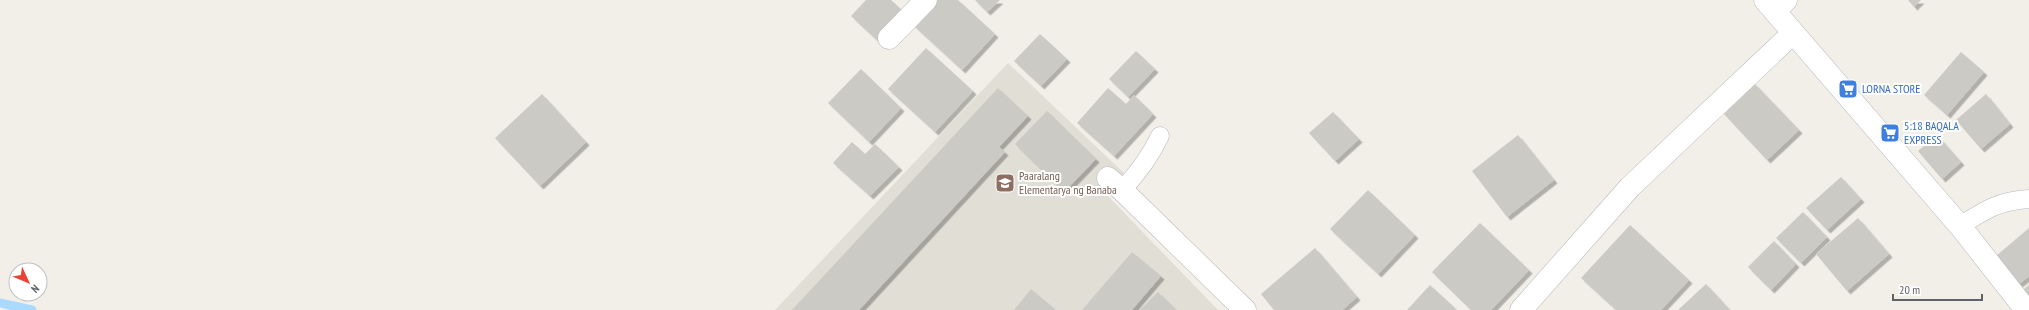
<svg xmlns="http://www.w3.org/2000/svg" width="2029" height="310" viewBox="0 0 2029 310" font-family="'PT Sans Narrow',sans-serif">
<defs>
<filter id="shadow"><feDropShadow dx="3.5" dy="3.5" stdDeviation="0" flood-color="#0004"/></filter>
</defs>
<rect width="100%" height="100%" fill="#f1efe8"/>
<polygon fill="#e1ded6" points="1008,63 1125,174 1105,193 1218,310 775,310"/>
<g fill="none" stroke-linecap="round" stroke-linejoin="round">
<polyline stroke="#aadaff" stroke-width="9" points="0,303 32,310"/>
</g>
<g fill="#cccac5" filter="url(#shadow)">
<polygon points="866,0 891,0 905,13 879,42 851,16"/>
<polygon points="936,0 958,0 995,34 962,70 913,25"/>
<polygon points="975,0 1000,0 987,12"/>
<polygon points="1908,0 1921,0 1914,7"/>
<polygon points="1040,34 1067,59 1041,86 1014,61"/>
<polygon points="926,48 973,91 935,132 888,89"/>
<polygon points="1136,51 1155,69 1128,97 1109,79"/>
<polygon points="1961,52 1984,72 1947,115 1924,95"/>
<polygon points="861,69 901,108 869,142 828,103"/>
<polygon points="1755,84 1799,130 1767,160 1724,114"/>
<polygon points="998,88 1028,116 999,147 1005,152 859,310 792,310"/>
<polygon points="1108,88 1126,104 1134,95 1153,114 1114,156 1077,123"/>
<polygon points="542,94 586,142 540,186 495,138"/>
<polygon points="1986,94 2010,124 1981,149 1956,120"/>
<polygon points="1047,111 1096,159 1064,192 1015,144"/>
<polygon points="1333,112 1359,139 1335,161 1309,133"/>
<polygon points="1518,135 1554,180 1507,217 1472,171"/>
<polygon points="1937,135 1961,162 1942,179 1918,151"/>
<polygon points="852,142 865,154 875,144 899,167 870,196 833,163"/>
<polygon points="1841,177 1861,199 1827,230 1806,208"/>
<polygon points="1368,190 1415,235 1378,274 1330,229"/>
<polygon points="1803,212 1827,237 1801,263 1776,238"/>
<polygon points="1858,218 1889,254 1847,291 1816,254"/>
<polygon points="1480,223 1529,270 1491,310 1471,310 1432,272"/>
<polygon points="1630,225 1689,280 1661,310 1616,310 1581,278"/>
<polygon points="2029,228 2029,276 2019,284 1996,256"/>
<polygon points="1774,241 1796,264 1771,290 1748,267"/>
<polygon points="1315,248 1357,297 1342,310 1274,310 1261,294"/>
<polygon points="1132,252 1161,276 1132,310 1082,310"/>
<polygon points="1706,284 1730,310 1678,310"/>
<polygon points="1430,285 1457,310 1407,310"/>
<polygon points="2029,285 2029,306 2019,293"/>
<polygon points="1031,289 1056,310 1014,310"/>
<polygon points="1158,292 1176,310 1140,310"/>
</g>
<g fill="none" stroke-linecap="round" stroke-linejoin="round">
<g stroke="#b5b8bc" stroke-width="19">
<g id="service">
<path d="M 1122,190 C 1138,173 1150,157 1160,136"/>
<path d="M 1960,226 C 1985,210 1998,201 2029,199"/>
</g>
</g>
<g stroke="#b5b8bc" stroke-width="23">
<g id="minor">
<polyline points="1775,10 1786,0"/>
<polyline points="889,38 926,0"/>
<polyline points="1108,178 1122,190 1245,310"/>
<polyline points="1521,310 1630,187 1793,33"/>
</g>
</g>
<g stroke="#b5b8bc" stroke-width="23">
<polyline id="tertiary" points="1765,0 1960,226 2026,310"/>
</g>
<use href="#service" stroke="#fff" stroke-width="18"/>
<use href="#minor" stroke="#fff" stroke-width="22"/>
<use href="#tertiary" stroke="#fff" stroke-width="22"/>
</g>
<defs>
<g id="supermarket-square" transform="scale(1)"><rect x="-9" y="-9" width="18" height="18" rx="4" fill="#3f7fe0" stroke="#fff"/><path d="M-6-5.5h2.5l.6 2H6L4.5 2H-2.5L-4.4-4H-6ZM-1.5 3.2a1.3 1.3 0 1 0 .1 0ZM3 3.2a1.3 1.3 0 1 0 .1 0Z" fill="#fff"/></g>
<g id="school-square" transform="scale(1)"><rect x="-9" y="-9" width="18" height="18" rx="4" fill="#8d6e63" stroke="#fff"/><path d="M0-5L7-2L0 1L-7-2ZM-4 1L0 2.5L4 1V4Q0 6-4 4Z" fill="#fff"/></g>
</defs>
<g fill-rule="evenodd">
<use href="#supermarket-square" x="1848" y="89"/>
<use href="#supermarket-square" x="1890" y="133"/>
<use href="#school-square" x="1005" y="183"/>
</g>
<g text-anchor="middle" stroke-width="4" stroke-linejoin="round" paint-order="stroke">
<g font-size="12" fill="#366cbe" stroke="#fff" text-anchor="start">
<text x="1862" y="93">LORNA STORE</text>
<text x="1904" y="130">5:18 BAQALA<tspan x="1904" dy="14">EXPRESS</tspan></text>
</g>
<g font-size="12" fill="#785e54" stroke="#fff" text-anchor="start">
<text x="1019" y="180">Paaralang<tspan x="1019" dy="14">Elementarya ng Banaba</tspan></text>
</g>
</g>
<g transform="translate(28 282) rotate(134)"><circle r="19" fill="#ffffff" stroke="#bfc1c3"/>
<path d="M0-3L7 15L0 10L-7 15Z" fill="#ea4335"/>
<text y="-6" font-size="11" font-weight="bold" text-anchor="middle" fill="#5f6368">N</text>
</g>
<path d="M1893 294v6h89v-6" fill="none" stroke="#5f6368" stroke-width="2"/>
<text x="1899" y="294" font-size="12" fill="#5f6368" stroke="#ffffff" stroke-width="3" paint-order="stroke">20 m</text>
</svg>
